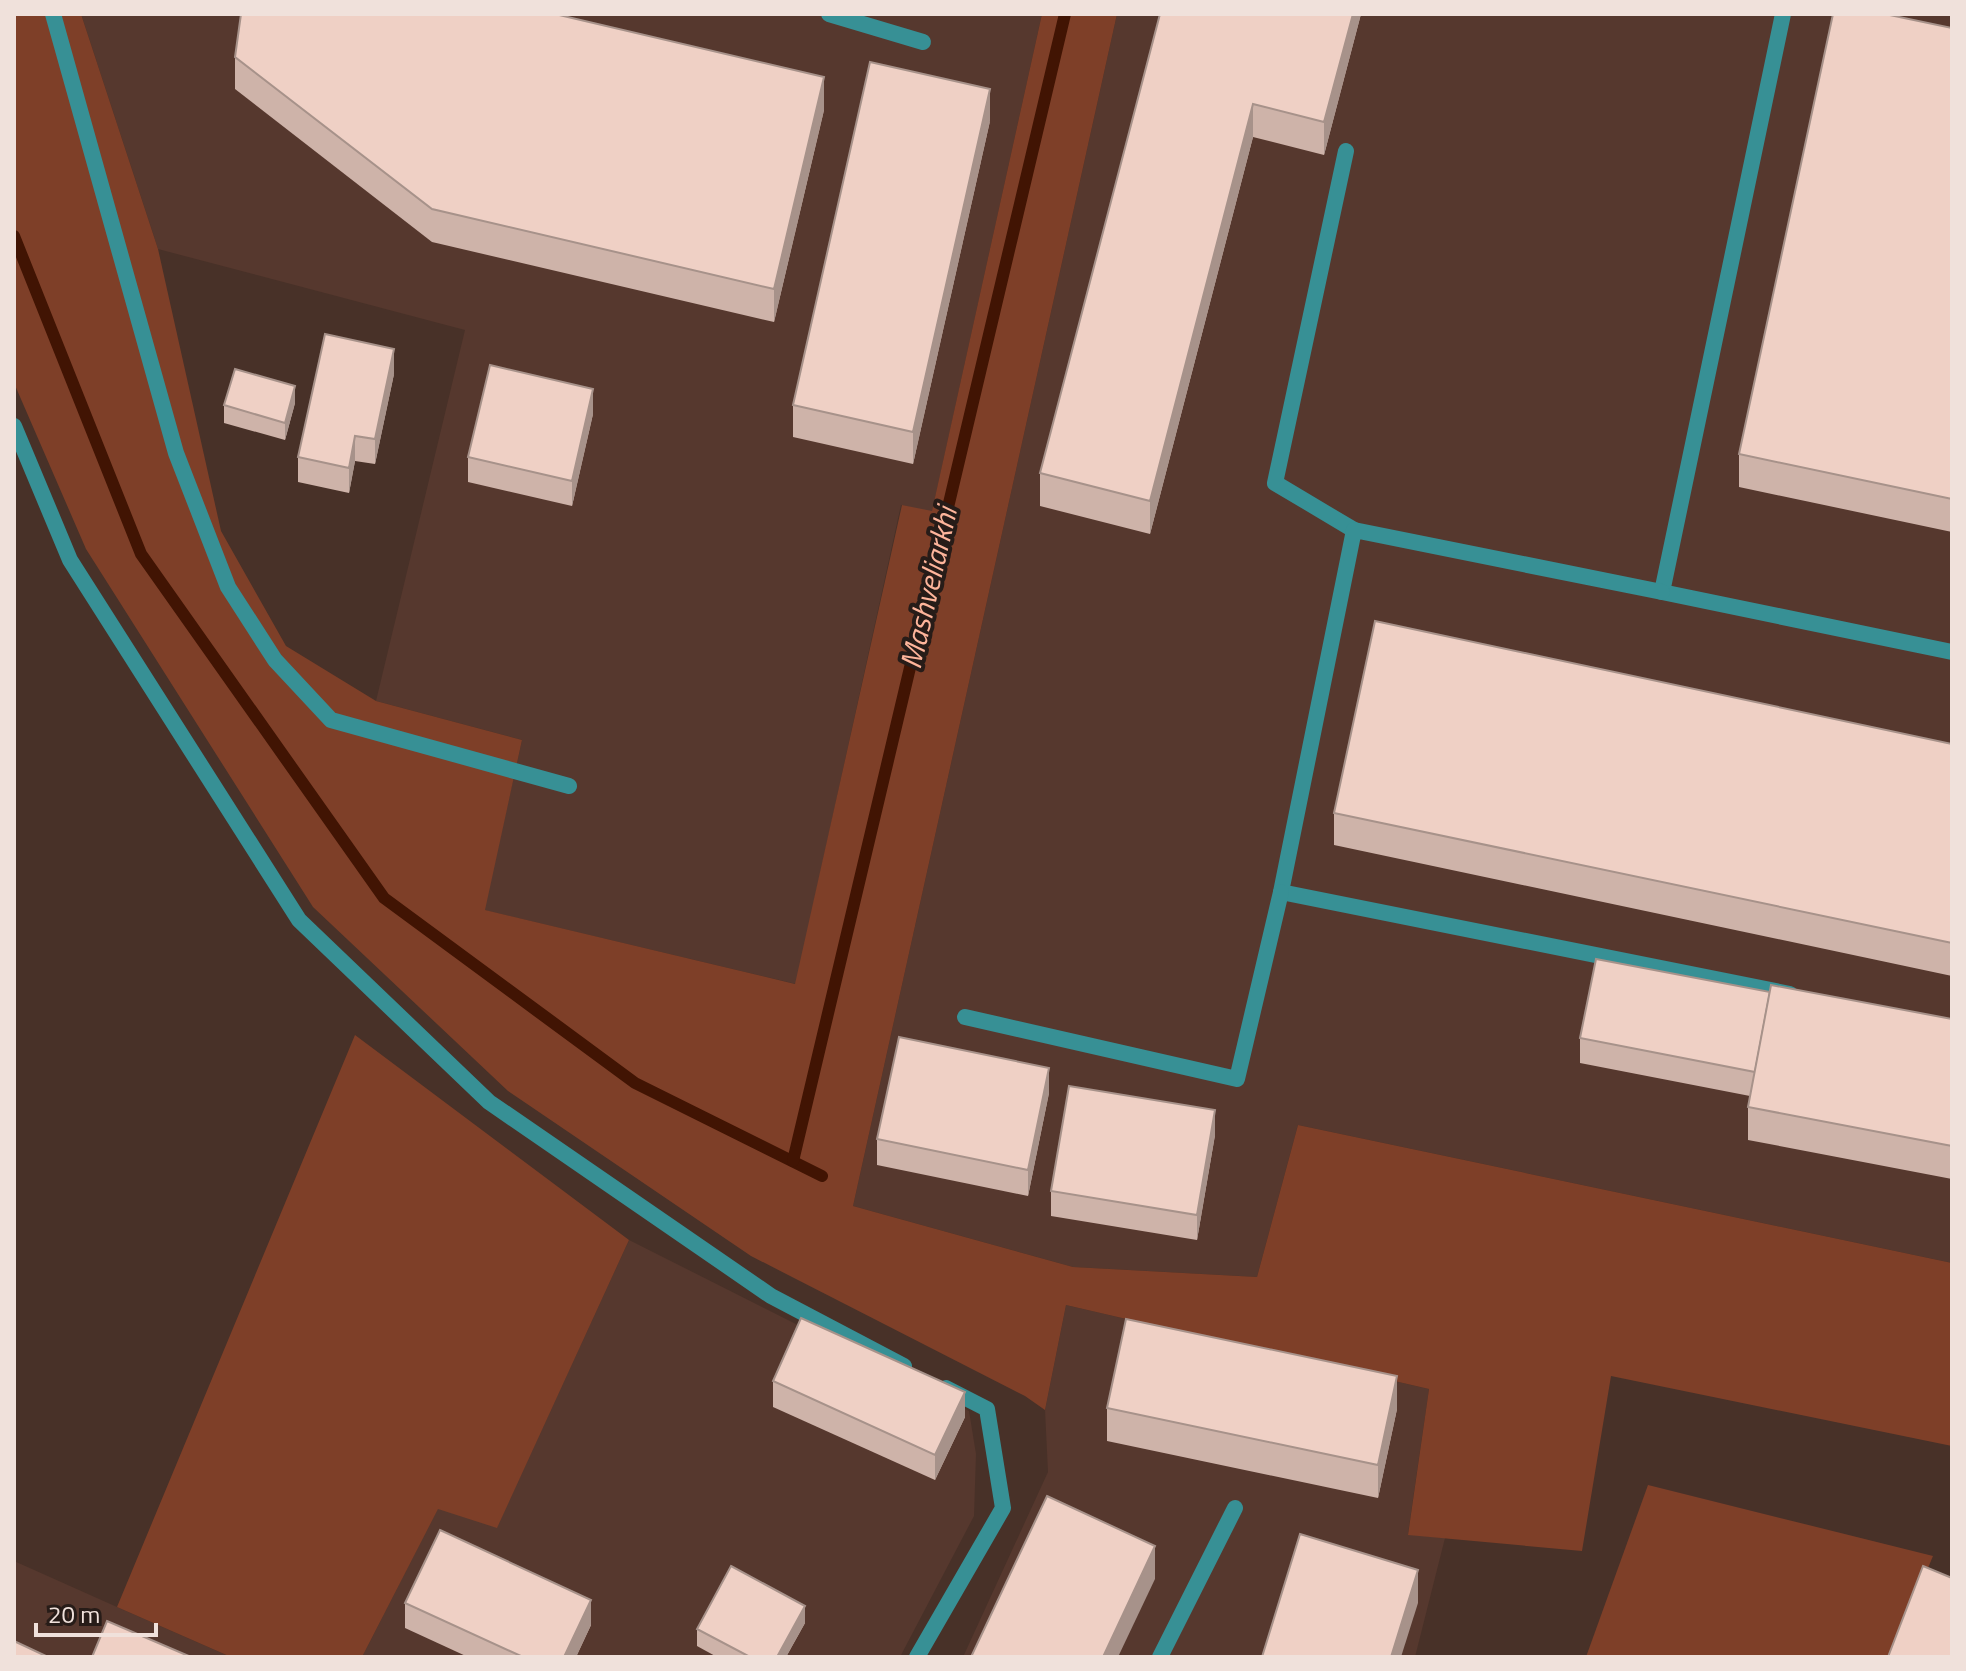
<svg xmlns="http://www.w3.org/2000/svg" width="1966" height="1671" viewBox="0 0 1966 1671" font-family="'Titillium Web',sans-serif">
<rect width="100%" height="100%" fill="#483128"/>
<g fill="#56382e">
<polygon points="81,14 1042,14 932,512 901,505 796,984 484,910 522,740 376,701 465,330 158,249"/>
<polygon points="1117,14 1952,14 1952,1263 1298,1125 1257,1277 1073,1267 853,1206"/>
<polygon points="629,1240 969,1411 976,1454 974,1516 900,1657 362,1657 438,1508 497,1527"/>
<polygon points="1066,1305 1429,1389 1408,1534 1445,1538 1415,1657 963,1657 1048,1472 1045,1410"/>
<polygon points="14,1561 117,1607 231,1657 14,1657"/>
</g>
<g fill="#7e3f28">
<polygon points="14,14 81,14 158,249 221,531 286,646 376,701 522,740 485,910 795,984 902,505 932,511 1042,14 1117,14 853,1206 1073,1267 1257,1277 1298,1125 1952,1263 1952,1446 1611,1376 1582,1551 1408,1535 1429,1389 1066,1305 1045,1410 1025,1396 751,1256 508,1091 313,907 86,549 14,383"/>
<polygon points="355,1035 629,1240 497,1528 438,1509 362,1657 231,1657 117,1607"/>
<polygon points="1648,1485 1933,1556 1891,1657 1586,1657"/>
</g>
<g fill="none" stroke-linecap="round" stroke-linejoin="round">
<g stroke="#411403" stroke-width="12">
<polyline points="14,236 141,554 384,898 635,1083 822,1176"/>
<polyline points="793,1161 1065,14"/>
</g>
<g stroke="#379095" stroke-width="16">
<polyline points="53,14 176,453 228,587 275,660 331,720 569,786"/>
<polyline points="829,14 923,42"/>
<polyline points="1783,14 1662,592 1952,652"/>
<polyline points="1346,151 1275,483 1354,530"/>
<polyline points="1662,592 1354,530 1281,892 1790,994"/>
<polyline points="965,1017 1237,1079 1281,892"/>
<polyline points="1160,1657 1235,1508"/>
</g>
<g stroke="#379095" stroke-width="16">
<polyline points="14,426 70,560 299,920 489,1102 771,1296 904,1366"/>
<polyline points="917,1657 1003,1508 987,1409 946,1388"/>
</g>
</g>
<g fill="#ceb3a9">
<polygon points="1160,14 1361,14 1324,155 1253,137 1150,534 1040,506 1040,473"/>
<polygon points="1952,28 1952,532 1739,487 1739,454"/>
<polygon points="235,57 824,110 774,322 432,242 235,89"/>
<polygon points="990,121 913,464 793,437 793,405"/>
<polygon points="394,374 375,464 355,461 349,493 298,482 298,457"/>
<polygon points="295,403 285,440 224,423 224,405"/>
<polygon points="593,414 572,506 468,482 468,457"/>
<polygon points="1952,744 1952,976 1334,845 1334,813"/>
<polygon points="1770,992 1952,1019 1952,1179 1748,1140 1748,1107 1750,1096 1580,1063 1580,1038"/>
<polygon points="1049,1093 1028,1196 877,1165 877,1139"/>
<polygon points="1215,1135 1197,1240 1051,1216 1051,1191"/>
<polygon points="773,1381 965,1417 935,1480 773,1407"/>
<polygon points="1107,1408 1397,1409 1378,1498 1107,1441"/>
<polygon points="405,1603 591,1625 576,1657 468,1657 405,1628"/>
<polygon points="805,1623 786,1657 717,1657 697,1646 697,1629"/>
</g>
<g fill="#a7928a">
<polygon points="1353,14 1361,14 1324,155 1324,122"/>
<polygon points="824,77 824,110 774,322 774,289"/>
<polygon points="990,89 990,121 913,464 913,432"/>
<polygon points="1253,104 1253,137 1150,534 1150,501"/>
<polygon points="394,349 394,374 375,464 375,439"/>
<polygon points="295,386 295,403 285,440 285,423"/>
<polygon points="593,389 593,414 572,506 572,481"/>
<polygon points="355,436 355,461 349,493 349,468"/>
<polygon points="1049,1068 1049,1093 1028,1196 1028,1170"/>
<polygon points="1215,1110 1215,1135 1197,1240 1197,1215"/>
<polygon points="1397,1376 1397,1409 1378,1498 1378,1465"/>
<polygon points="965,1392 965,1417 935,1480 935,1455"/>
<polygon points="1155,1546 1155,1579 1118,1657 1103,1657"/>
<polygon points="1418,1570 1418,1603 1401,1657 1391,1657"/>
<polygon points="591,1600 591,1625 576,1657 564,1657"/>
<polygon points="805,1606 805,1623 786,1657 777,1657"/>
</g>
<g fill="#efd0c5" stroke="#a7928a" stroke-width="2">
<polygon points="241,14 555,14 824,77 774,289 432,209 235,57"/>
<polygon points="1160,14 1353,14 1324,122 1253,104 1150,501 1040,473"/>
<polygon points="1833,14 1885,14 1952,28 1952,499 1739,454"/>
<polygon points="870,62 990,89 913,432 793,405"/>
<polygon points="325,334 394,349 375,439 355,436 349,468 298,457"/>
<polygon points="490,365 593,389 572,481 468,457"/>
<polygon points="235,369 295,386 285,423 224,405"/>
<polygon points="1375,621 1952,744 1952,943 1334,813"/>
<polygon points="1596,959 1770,992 1755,1072 1580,1038"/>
<polygon points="1771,985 1952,1019 1952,1146 1748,1107"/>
<polygon points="899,1037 1049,1068 1028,1170 877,1139"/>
<polygon points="1069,1086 1215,1110 1197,1215 1051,1191"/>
<polygon points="801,1318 965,1392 935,1455 773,1381"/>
<polygon points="1126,1319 1397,1376 1378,1465 1107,1408"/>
<polygon points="1047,1496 1155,1546 1103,1657 971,1657"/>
<polygon points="440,1530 591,1600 564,1657 523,1657 405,1603"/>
<polygon points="1300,1534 1418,1570 1391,1657 1262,1657"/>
<polygon points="731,1566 805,1606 777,1657 750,1657 697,1629"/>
<polygon points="1923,1566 1952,1578 1952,1657 1888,1657"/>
<polygon points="107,1621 191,1657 92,1657"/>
<polygon points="14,1641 48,1657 14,1657"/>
</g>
<g text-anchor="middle" stroke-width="8" stroke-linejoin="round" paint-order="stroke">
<g font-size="30" font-style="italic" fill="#feb59b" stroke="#271c18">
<text transform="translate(929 588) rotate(-77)" y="10">Mashveliarkhi</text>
</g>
</g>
<rect width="1966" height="1671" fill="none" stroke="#f0e1db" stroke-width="32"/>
<path d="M36 1623v12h120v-12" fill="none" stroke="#f0e1db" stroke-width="4"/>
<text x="48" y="1623" font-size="24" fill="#f0e1db" stroke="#271c18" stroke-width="6" paint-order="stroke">20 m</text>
</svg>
